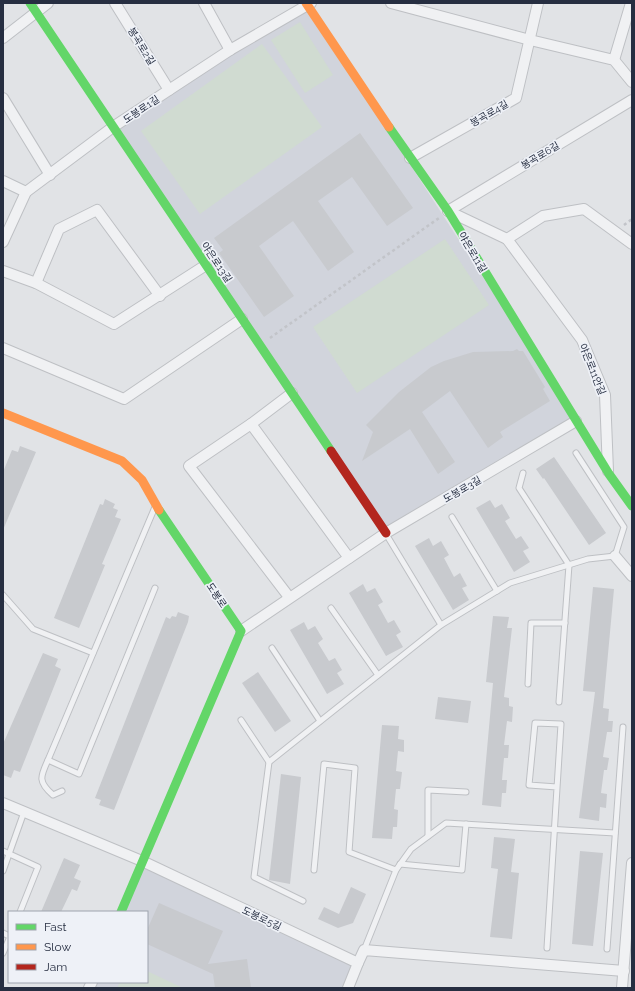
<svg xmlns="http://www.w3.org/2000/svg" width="635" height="991" viewBox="0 0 635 991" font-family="Raleway,'Noto Sans KR',sans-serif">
<rect width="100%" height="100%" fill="#e1e3e6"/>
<g fill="#d1d4dc">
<polygon points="307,5 576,421 386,533 113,127"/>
<polygon points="142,861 358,963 348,988 89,988 92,982 147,982 147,912 121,912"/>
</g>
<g fill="#d0dbd1">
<polygon points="300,22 333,75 305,93 271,40"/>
<polygon points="262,44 322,127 200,214 141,131"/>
<polygon points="445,239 489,305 357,393 313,327"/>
<polygon points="147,971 183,988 117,988 120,982 147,982"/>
</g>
<g fill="#c8cace">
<polygon points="360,133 413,208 387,226 352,177 318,201 354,252 328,271 293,221 259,246 294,296 264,317 219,253 223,250 214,238"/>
<polygon points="517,349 519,351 523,351 545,387 543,389 550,401 500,432 503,437 488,448 450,391 422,412 455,462 438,474 410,429 362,461 373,432 366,425 399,392 431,367 444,361 473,352 513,351"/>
<polygon points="20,446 36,452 3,530 3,472 12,450 18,452"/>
<polygon points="554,457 606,533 589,545 544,478 543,479 536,469"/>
<polygon points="105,499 115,504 113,508 118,510 115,517 121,519 102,564 105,565 79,628 54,618 100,504 103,505"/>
<polygon points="490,500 495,508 502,504 510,518 505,521 516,539 521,536 529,548 523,551 530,562 514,572 476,508"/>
<polygon points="429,538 433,546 441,541 449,555 444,558 454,577 460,573 467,586 462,588 469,600 453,610 415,546"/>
<polygon points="363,584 367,592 375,588 383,602 378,605 388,623 394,620 401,632 396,635 403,647 386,656 349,593"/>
<polygon points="593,587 614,589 603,708 609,709 608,721 613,721 612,732 607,732 603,757 609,758 607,770 604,770 601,793 607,794 606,808 600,807 599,821 579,818 595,692 583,691"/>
<polygon points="178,612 189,616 188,622 114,810 99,805 101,800 95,798 166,617 170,619 172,616 176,617"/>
<polygon points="493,616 509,617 507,628 512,628 504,697 509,698 509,706 513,707 512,722 507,721 504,745 509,745 508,758 504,758 502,780 507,780 506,793 502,793 501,807 482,805 493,683 486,682"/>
<polygon points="304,622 308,630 315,626 323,639 318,643 329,661 335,658 342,670 337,673 344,684 327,694 290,630"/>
<polygon points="43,653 58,659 55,666 61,669 20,772 14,770 11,778 3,775 3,744"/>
<polygon points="258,672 291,721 275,732 242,683"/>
<polygon points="438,697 471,701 468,723 435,719"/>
<polygon points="382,725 399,726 398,739 404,740 404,752 398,751 396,771 402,772 400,789 396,789 394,809 398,810 397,827 393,827 392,839 372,838"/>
<polygon points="281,774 301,777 290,884 269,880"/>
<polygon points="494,837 515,839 511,872 519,873 512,939 490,937 498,869 491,868"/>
<polygon points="580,851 603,853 593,946 572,944"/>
<polygon points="64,858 80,865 74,878 81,881 77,891 72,889 61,912 41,912"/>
<polygon points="351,887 366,894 353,923 338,928 318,919 324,907 339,914"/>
<polygon points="159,903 223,931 208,964 247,959 251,988 215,988 213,974 147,944 147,930"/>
</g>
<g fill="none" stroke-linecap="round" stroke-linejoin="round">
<g stroke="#bec0c4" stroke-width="7">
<g id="lane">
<polyline points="523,473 519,488 569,565 559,702"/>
<polyline points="452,517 497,591"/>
<polyline points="386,534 441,625"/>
<polyline points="155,588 79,774 48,760 155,507"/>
<polyline points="3,595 33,629 93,653"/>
<polyline points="331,608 378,675"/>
<polyline points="272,648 320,721"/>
<polyline points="528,684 531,623 565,623"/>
<polyline points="241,720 269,762"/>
<path d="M 48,760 C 40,777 38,782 53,795 L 62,791"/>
<polyline points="428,836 428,790 466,792"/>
<polyline points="3,851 38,867 20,912"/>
<polyline points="400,864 462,870 466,824"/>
<polyline points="314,870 324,764 355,768 349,852 396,870"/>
<polyline points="3,871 24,812"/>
<polyline points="303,901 254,877 269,762 441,625 510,583 588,559 615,556 624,527 576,453"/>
<polyline points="3,933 9,936"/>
<polyline points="547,948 561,724 535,723 529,785 557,787"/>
<polyline points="607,949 623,727"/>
<polyline points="364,950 396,870 411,849 446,823 615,833"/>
<polyline points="3,953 9,939"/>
</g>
</g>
<g stroke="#bec0c4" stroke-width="12">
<g id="street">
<polyline points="115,3 169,90"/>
<polyline points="204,3 230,50"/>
<polyline points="391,3 530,40 614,60 632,82"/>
<polyline points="3,38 48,3"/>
<polyline points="614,60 631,3"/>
<polyline points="3,98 50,175"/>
<polyline points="410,158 516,98 538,3"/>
<polyline points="3,181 26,192"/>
<polyline points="448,211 507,239 582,340 605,395 608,471"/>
<polyline points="448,211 632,100"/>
<polyline points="507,239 543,216 584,209 632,244"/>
<polyline points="3,242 26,192 113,127 169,90 230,50 311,3"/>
<polyline points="3,271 36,283 114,324 206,265"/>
<polyline points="36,283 59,229 97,210 160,296"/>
<polyline points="3,348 124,399 242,319"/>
<polyline points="251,424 349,558"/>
<polyline points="615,556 632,576"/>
<polyline points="289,597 189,466 251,424 292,393"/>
<polyline points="241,631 386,533 576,421"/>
<polyline points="3,803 142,861 358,963 348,988"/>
<polyline points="358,963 364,950 624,971"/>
<polyline points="89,988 92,982"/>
<polyline points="622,988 632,863"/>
</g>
</g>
<g stroke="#c2c4c9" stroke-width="2.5" stroke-dasharray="3 3" stroke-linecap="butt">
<polyline points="624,225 632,219"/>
<polyline points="270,338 439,218"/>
</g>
<use href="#lane" stroke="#f0f1f3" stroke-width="5"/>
<use href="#street" stroke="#f0f1f3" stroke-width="10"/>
<g stroke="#63d668" stroke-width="9">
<polyline points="30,3 331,451"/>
<polyline points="389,127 448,211 609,474 632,506"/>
<polyline points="121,912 241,631 159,510"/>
</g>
<g stroke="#ff974d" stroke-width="9">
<polyline points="306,3 389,127"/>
<polyline points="3,413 122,461 142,480 159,510"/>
</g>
<polyline stroke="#b3261e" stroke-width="9" points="331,451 386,533"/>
</g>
<g text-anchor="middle" stroke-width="3.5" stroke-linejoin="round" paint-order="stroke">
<g font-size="10" fill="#262e41" stroke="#eef1f7">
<text transform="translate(142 46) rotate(58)" y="4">봉곡로2길</text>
<text transform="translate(141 109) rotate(-34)" y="4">도봉로1길</text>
<text transform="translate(489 113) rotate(-30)" y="4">봉곡로4길</text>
<text transform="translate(540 155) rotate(-31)" y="4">봉곡로6길</text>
<text transform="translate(473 252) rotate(59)" y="4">야은로11길</text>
<text transform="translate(217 262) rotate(56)" y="4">야은로13길</text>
<text transform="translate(593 369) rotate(68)" y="4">야은로11안길</text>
<text transform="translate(462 489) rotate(-30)" y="4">도봉로3길</text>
<text transform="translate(217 595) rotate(56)" y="4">도봉로</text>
<text transform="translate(262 918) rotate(25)" y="4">도봉로5길</text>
</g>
</g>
<rect width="635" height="991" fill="none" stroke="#262e41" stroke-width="8"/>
<rect x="8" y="911" width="140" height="72" fill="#eef1f7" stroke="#9ea3ae"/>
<rect x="16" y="924" width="20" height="6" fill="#63d668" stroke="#9ea3ae"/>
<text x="44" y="931" font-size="12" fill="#262e41">Fast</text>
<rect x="16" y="944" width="20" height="6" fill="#ff974d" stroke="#9ea3ae"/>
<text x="44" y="951" font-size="12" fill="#262e41">Slow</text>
<rect x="16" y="964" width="20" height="6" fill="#b3261e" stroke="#9ea3ae"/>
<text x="44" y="971" font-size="12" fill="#262e41">Jam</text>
</svg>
